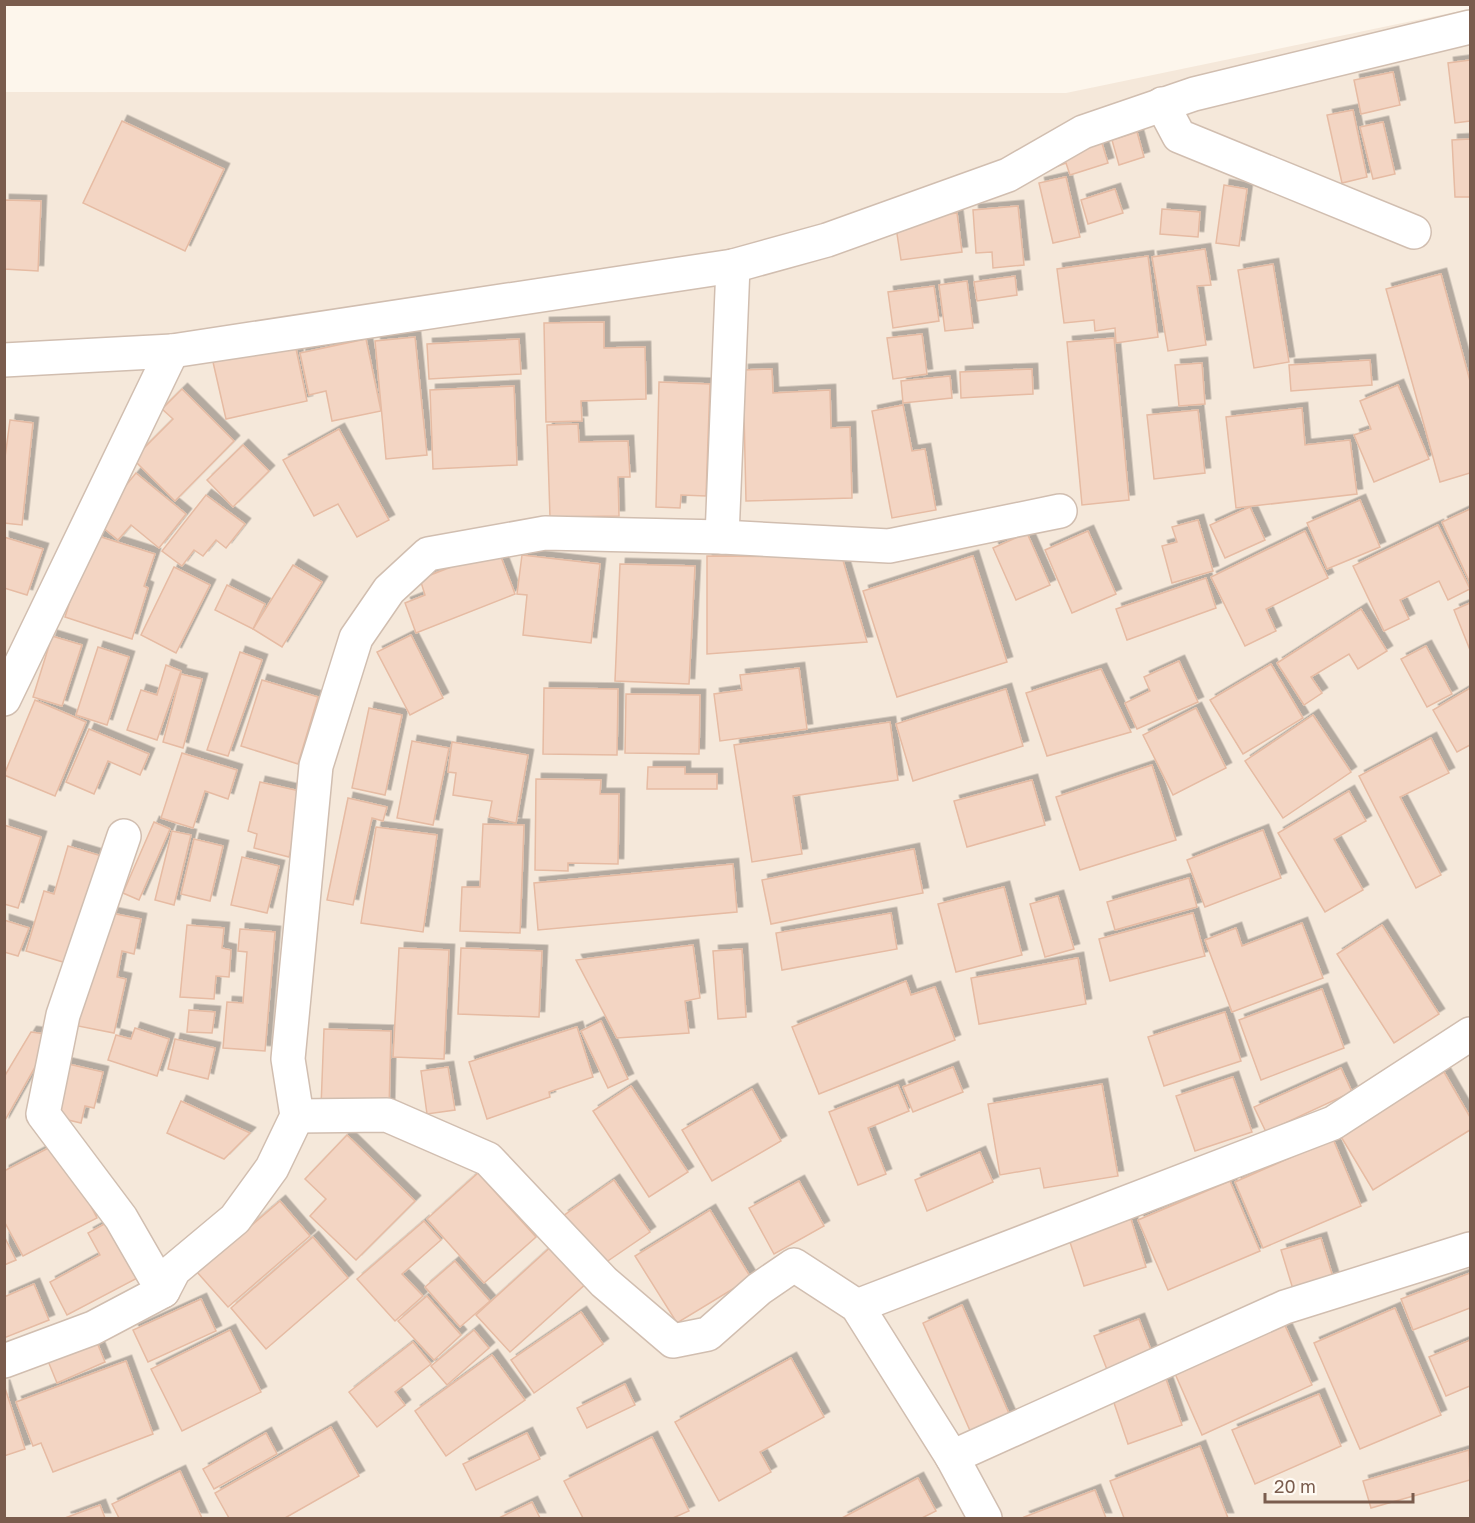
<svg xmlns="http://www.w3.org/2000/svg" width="1475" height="1523" viewBox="0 0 1475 1523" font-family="'Golos Text',sans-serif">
<defs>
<filter id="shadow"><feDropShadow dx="5.5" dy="-5.5" stdDeviation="0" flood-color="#0004"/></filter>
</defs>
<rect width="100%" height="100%" fill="#fdf6ec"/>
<polygon fill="#f5e8da" points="1470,9 1470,1518 5,1518 5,92 1066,93"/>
<g fill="#f3d5c3" stroke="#e6bba3" stroke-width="1.5" filter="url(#shadow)">
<polygon points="1470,60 1470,121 1455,123 1448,63"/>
<polygon points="1393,72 1400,105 1361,114 1354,80"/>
<polygon points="1353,110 1367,177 1342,183 1327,115"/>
<polygon points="122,121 224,169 185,251 83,203"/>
<polygon points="1383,122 1395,174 1373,179 1360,127"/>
<polygon points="1137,132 1144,157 1119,165 1112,140"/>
<polygon points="1470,139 1470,197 1455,197 1452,140"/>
<polygon points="1101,140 1108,163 1070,175 1066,163 1050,169"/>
<polygon points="1066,177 1080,237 1053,243 1039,183"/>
<polygon points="1224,185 1247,189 1239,246 1216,243"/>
<polygon points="1115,189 1123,213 1088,224 1081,200"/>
<polygon points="4,200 41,201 38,271 4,269"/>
<polygon points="1018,206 1024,265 993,268 992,252 976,253 973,210"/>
<polygon points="1162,209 1200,212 1198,237 1160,234"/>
<polygon points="957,213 962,252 901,260 895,221"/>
<polygon points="1205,249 1211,285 1197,286 1206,345 1168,351 1152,257"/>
<polygon points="1148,256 1158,337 1116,343 1115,328 1095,331 1094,320 1064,323 1057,269"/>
<polygon points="1273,264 1289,362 1254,368 1238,270"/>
<polygon points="1441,274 1470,381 1470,473 1440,482 1386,289"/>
<polygon points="1015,276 1017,295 977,301 974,282"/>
<polygon points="967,281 973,328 945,331 939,285"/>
<polygon points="934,286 939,321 893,328 888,292"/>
<polygon points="604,322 604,348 645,347 646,399 581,401 582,421 546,422 544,323"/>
<polygon points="922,334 927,374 893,379 887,338"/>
<polygon points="415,337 427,455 386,459 375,341"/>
<polygon points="1114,338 1129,500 1082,505 1067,342"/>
<polygon points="366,339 381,411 332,421 326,391 309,395 300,353"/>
<polygon points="519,339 521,374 429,379 427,344"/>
<polygon points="295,344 307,401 226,419 213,362"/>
<polygon points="1370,360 1372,385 1291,391 1289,365"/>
<polygon points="1202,363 1205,404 1179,406 1175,365"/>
<polygon points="772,369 773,393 830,390 831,428 850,427 852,498 746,501 743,370"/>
<polygon points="1032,369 1033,394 961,398 960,372"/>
<polygon points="950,376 952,398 903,403 901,381"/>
<polygon points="659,382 710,384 706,496 681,495 680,508 656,507"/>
<polygon points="1398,385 1429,459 1374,482 1354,435 1371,429 1360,401"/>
<polygon points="514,386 517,465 433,469 430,390"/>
<polygon points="182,389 234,441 175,501 133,459 173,419 162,409"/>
<polygon points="903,405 912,451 925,449 936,510 892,518 872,411"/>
<polygon points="1302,408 1305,445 1350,440 1357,494 1236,508 1226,417"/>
<polygon points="1198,410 1205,473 1154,479 1147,415"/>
<polygon points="10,420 33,423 22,525 4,523 4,465"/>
<polygon points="578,424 579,442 628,441 630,477 618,477 619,516 550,517 547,425"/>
<polygon points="339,429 389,520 357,537 338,504 314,516 283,460"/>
<polygon points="243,445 269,471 233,507 207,480"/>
<polygon points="136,473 186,514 159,548 131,525 118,540 96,522"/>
<polygon points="206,495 245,524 226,548 216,540 203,556 194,550 182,566 162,551"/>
<polygon points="1360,500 1380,547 1327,569 1307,523"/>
<polygon points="1250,507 1265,540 1225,558 1210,525"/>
<polygon points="1470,509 1470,583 1442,522"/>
<polygon points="1198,520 1213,571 1172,583 1162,546 1177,542 1172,527"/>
<polygon points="1438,525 1470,589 1448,600 1439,581 1400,600 1409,619 1384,631 1353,566"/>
<polygon points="1088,531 1116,594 1072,613 1045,550"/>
<polygon points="1305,531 1328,578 1266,609 1276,631 1245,646 1211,577"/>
<polygon points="1027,533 1050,585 1016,600 993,548"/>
<polygon points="98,536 155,554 144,586 148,588 132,639 65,617 84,556 90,558"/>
<polygon points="4,537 43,549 27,595 4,588"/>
<polygon points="498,549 515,594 416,633 405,603 425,595 420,579"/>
<polygon points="522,555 600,564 591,643 523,635 527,595 517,594"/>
<polygon points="707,556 842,557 867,642 707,654"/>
<polygon points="973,556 1007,662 897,697 863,591"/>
<polygon points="620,564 695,566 689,684 615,681"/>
<polygon points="293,565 322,582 282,647 253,629"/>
<polygon points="174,567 210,585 176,653 141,635"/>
<polygon points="1206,578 1216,608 1127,640 1116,609"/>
<polygon points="227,585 265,604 253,629 215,610"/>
<polygon points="1470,603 1470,650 1454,610"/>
<polygon points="1361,609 1387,651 1358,669 1349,654 1311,677 1322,693 1304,705 1277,663"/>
<polygon points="411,635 443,698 410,715 377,652"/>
<polygon points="52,636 82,645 62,706 33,697"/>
<polygon points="1426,646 1452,694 1427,707 1401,659"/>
<polygon points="98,647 129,657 107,725 76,715"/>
<polygon points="240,652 262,660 228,756 207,750"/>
<polygon points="1179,661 1198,702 1137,729 1125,703 1150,691 1144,677"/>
<polygon points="1271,664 1303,718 1243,754 1210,700"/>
<polygon points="166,665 181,671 157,740 127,730 141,690 157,695"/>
<polygon points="799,668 807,729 720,741 714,694 742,690 740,675"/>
<polygon points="1101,669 1131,732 1047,756 1026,693"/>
<polygon points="181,674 202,679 183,748 163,742"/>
<polygon points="262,680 318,697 298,764 241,746"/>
<polygon points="544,688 618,689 617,755 543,754"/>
<polygon points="1470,688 1470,745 1457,752 1433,710"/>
<polygon points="1006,689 1023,746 913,781 896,724"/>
<polygon points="626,694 700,695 699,754 625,753"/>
<polygon points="35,700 86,722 55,796 4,775"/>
<polygon points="369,708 402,715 385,795 352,788"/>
<polygon points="1196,708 1226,768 1173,795 1143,735"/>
<polygon points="1313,715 1351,772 1283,818 1245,761"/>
<polygon points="890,722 898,780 793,796 802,854 752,862 734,745"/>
<polygon points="89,729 149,754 140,775 108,761 94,794 66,782"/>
<polygon points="1431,738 1449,773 1400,797 1441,875 1416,888 1359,776"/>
<polygon points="412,741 449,748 433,825 397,818"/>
<polygon points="452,742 528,755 516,823 489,817 492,801 453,795 456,773 448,772"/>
<polygon points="182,753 237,770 228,799 205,791 193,828 161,818"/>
<polygon points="1152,765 1176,840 1080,870 1056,797"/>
<polygon points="648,767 685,767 685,774 717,774 717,789 647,789"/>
<polygon points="536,779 601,780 600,794 619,794 618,864 568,863 568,871 535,870"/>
<polygon points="1032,780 1045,825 967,847 954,801"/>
<polygon points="260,782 304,792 289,857 254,848 257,834 248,831"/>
<polygon points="1349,791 1366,821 1334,839 1363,890 1325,912 1278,833"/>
<polygon points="348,798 387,807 383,821 372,818 353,905 327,900"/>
<polygon points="154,822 170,829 139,900 123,893"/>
<polygon points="483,824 524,825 520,933 460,931 462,887 480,887"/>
<polygon points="4,825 41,837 18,908 4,904"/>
<polygon points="376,827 437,835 423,932 361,923"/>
<polygon points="1263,830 1281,878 1205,907 1187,860"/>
<polygon points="172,831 191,835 174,905 155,900"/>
<polygon points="194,839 223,846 210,901 181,894"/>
<polygon points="68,846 105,857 73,965 26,951 44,891 54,894"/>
<polygon points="914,849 923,893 771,924 762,880"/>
<polygon points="242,857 279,866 267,913 231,905"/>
<polygon points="733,864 737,912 538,930 534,883"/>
<polygon points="1189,878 1197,907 1115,930 1107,902"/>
<polygon points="1004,887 1022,955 956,972 938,904"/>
<polygon points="1058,896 1074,949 1045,957 1030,904"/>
<polygon points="101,911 141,919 134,954 122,951 117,977 126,979 114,1033 78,1026"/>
<polygon points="891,913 897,949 782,970 776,933"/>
<polygon points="1193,913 1205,956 1110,981 1099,939"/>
<polygon points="4,920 29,928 18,956 4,952"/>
<polygon points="1302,923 1323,978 1232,1012 1205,940 1236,928 1242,946"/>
<polygon points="187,925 224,928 222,948 231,950 229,977 216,976 214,999 180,997"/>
<polygon points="1382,925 1439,1014 1394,1043 1337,954"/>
<polygon points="240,929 275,932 265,1051 223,1048 227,1002 243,1003 247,952 238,951"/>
<polygon points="693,945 700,998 685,1001 689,1033 617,1038 576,960"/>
<polygon points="399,948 449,950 444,1059 393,1057"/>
<polygon points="461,948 542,951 539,1017 458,1014"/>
<polygon points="742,949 746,1017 718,1019 713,951"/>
<polygon points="1078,958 1086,1004 979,1024 971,978"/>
<polygon points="906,981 911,995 935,987 955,1040 819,1094 792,1027"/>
<polygon points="1322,989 1344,1048 1261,1080 1239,1020"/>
<polygon points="189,1010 215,1012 212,1033 187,1032"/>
<polygon points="1225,1012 1241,1061 1164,1086 1148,1037"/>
<polygon points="601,1021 628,1079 608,1088 581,1031"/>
<polygon points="577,1027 593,1077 549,1092 550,1097 487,1119 469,1062"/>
<polygon points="135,1028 169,1039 157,1076 108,1060 116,1035 131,1039"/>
<polygon points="324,1029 391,1031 389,1109 321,1107"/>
<polygon points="31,1032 53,1035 4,1122 4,1077"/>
<polygon points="175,1039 215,1048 208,1079 168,1069"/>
<polygon points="64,1063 103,1072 94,1108 85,1106 81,1123 51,1116"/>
<polygon points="448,1067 455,1110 427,1114 421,1071"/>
<polygon points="953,1067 963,1092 913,1112 903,1087"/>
<polygon points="1341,1068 1352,1092 1266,1132 1254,1107"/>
<polygon points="1444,1072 1470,1117 1470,1130 1373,1190 1340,1135"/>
<polygon points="1233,1077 1252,1132 1195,1151 1176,1096"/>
<polygon points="1102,1084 1118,1176 1044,1188 1040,1168 1000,1175 988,1104"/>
<polygon points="898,1085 909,1111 868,1128 886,1174 858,1185 829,1112"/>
<polygon points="631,1086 688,1172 649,1197 593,1111"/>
<polygon points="752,1089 781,1141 712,1181 682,1130"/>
<polygon points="181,1101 250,1133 224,1159 167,1133"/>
<polygon points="347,1135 415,1201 356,1260 310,1216 326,1199 305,1179"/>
<polygon points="1333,1139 1361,1206 1263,1248 1235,1182"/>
<polygon points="58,1143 97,1218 23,1256 4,1221 4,1171"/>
<polygon points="980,1152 993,1182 927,1211 915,1180"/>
<polygon points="478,1173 536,1237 484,1283 427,1219"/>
<polygon points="614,1180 650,1232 599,1267 563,1216"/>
<polygon points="799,1181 824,1226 774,1254 749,1208"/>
<polygon points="1230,1181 1260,1251 1168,1290 1138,1220"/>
<polygon points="280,1201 310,1236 228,1307 197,1272"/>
<polygon points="710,1210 751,1278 677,1323 635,1256"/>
<polygon points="115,1218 145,1274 67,1315 50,1282 100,1255 88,1233"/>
<polygon points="1131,1219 1146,1267 1084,1286 1069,1239"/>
<polygon points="424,1221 441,1240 402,1274 423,1296 395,1321 357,1279"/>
<polygon points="4,1236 16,1260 4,1265"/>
<polygon points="313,1237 348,1278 266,1349 231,1308"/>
<polygon points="1321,1238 1336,1287 1296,1299 1281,1250"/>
<polygon points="555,1243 589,1281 510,1352 476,1315"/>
<polygon points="455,1261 490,1301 460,1327 425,1287"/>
<polygon points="1470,1273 1470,1308 1413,1330 1401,1299"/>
<polygon points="34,1284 49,1320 4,1338 4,1297"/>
<polygon points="427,1296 461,1335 434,1360 398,1321"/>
<polygon points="201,1299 216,1331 148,1362 133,1330"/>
<polygon points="962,1305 1014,1425 975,1442 923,1323"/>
<polygon points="1395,1308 1441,1415 1360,1449 1314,1343"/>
<polygon points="581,1312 603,1344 534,1393 511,1360"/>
<polygon points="1139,1319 1156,1363 1111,1380 1094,1336"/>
<polygon points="1282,1319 1312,1385 1202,1435 1173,1369"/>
<polygon points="230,1330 261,1392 182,1431 151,1369"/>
<polygon points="474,1330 489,1348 447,1385 431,1366"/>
<polygon points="96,1340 105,1362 57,1383 48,1361"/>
<polygon points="1470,1340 1470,1386 1446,1396 1429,1357"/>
<polygon points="413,1342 431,1364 395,1392 405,1405 377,1427 349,1392"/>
<polygon points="492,1355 525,1400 446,1456 415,1411"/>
<polygon points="791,1358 824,1417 760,1452 771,1472 719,1501 675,1422"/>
<polygon points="126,1361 153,1434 53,1472 41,1443 33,1446 16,1402"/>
<polygon points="1166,1379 1182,1425 1128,1444 1112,1397"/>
<polygon points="625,1384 635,1405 587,1428 577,1408"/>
<polygon points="4,1385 25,1449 4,1456"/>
<polygon points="1319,1394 1341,1446 1255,1484 1232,1430"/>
<polygon points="331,1427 359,1476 285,1518 229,1518 215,1493"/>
<polygon points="266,1433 277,1454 214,1489 203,1469"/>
<polygon points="527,1433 540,1459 476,1490 463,1464"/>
<polygon points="652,1437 689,1511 673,1518 583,1518 564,1481"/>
<polygon points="1200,1446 1228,1518 1124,1518 1110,1481"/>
<polygon points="1469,1450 1470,1480 1371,1508 1363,1481"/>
<polygon points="180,1471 202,1518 119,1518 112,1504"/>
<polygon points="918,1478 936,1511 922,1518 842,1518"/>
<polygon points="1095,1490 1106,1518 1025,1518 1024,1517"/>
<polygon points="532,1502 540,1518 499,1518"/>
<polygon points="100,1505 105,1518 65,1518"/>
</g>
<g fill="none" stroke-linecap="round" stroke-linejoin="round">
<g stroke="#d1beb0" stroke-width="36">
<g id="minor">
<polyline points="1162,104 1179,136 1414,232"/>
<polyline points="4,360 172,351 733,266 827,240 1008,175 1083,132 1194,94 1470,27"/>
<polyline points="722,537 733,266"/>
<polyline points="4,699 172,351"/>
<polyline points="124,836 63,1015 43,1114 121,1218 163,1291"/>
<polyline points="297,1116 387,1115 488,1159 604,1282 673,1341 708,1334 759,1289 794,1265 857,1306 952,1457 985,1518"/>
<polyline points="857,1306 1333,1123 1470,1034"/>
<polyline points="4,1361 93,1328 163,1291 174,1270 235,1219 272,1168 297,1116 288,1059 316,766 356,638 389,590 428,554 545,533 722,537 889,546 1060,511"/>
<polyline points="952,1457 1285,1307 1470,1249"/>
</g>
</g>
<use href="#minor" stroke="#fff" stroke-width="33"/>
</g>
<rect width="1475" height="1523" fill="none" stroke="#7a5c4d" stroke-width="12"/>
<path d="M1265 1493v9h148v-9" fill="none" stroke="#7a5c4d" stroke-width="3"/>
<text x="1274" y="1493" font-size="18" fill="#7a5c4d" stroke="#fffaf3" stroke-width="4.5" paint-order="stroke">20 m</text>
</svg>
